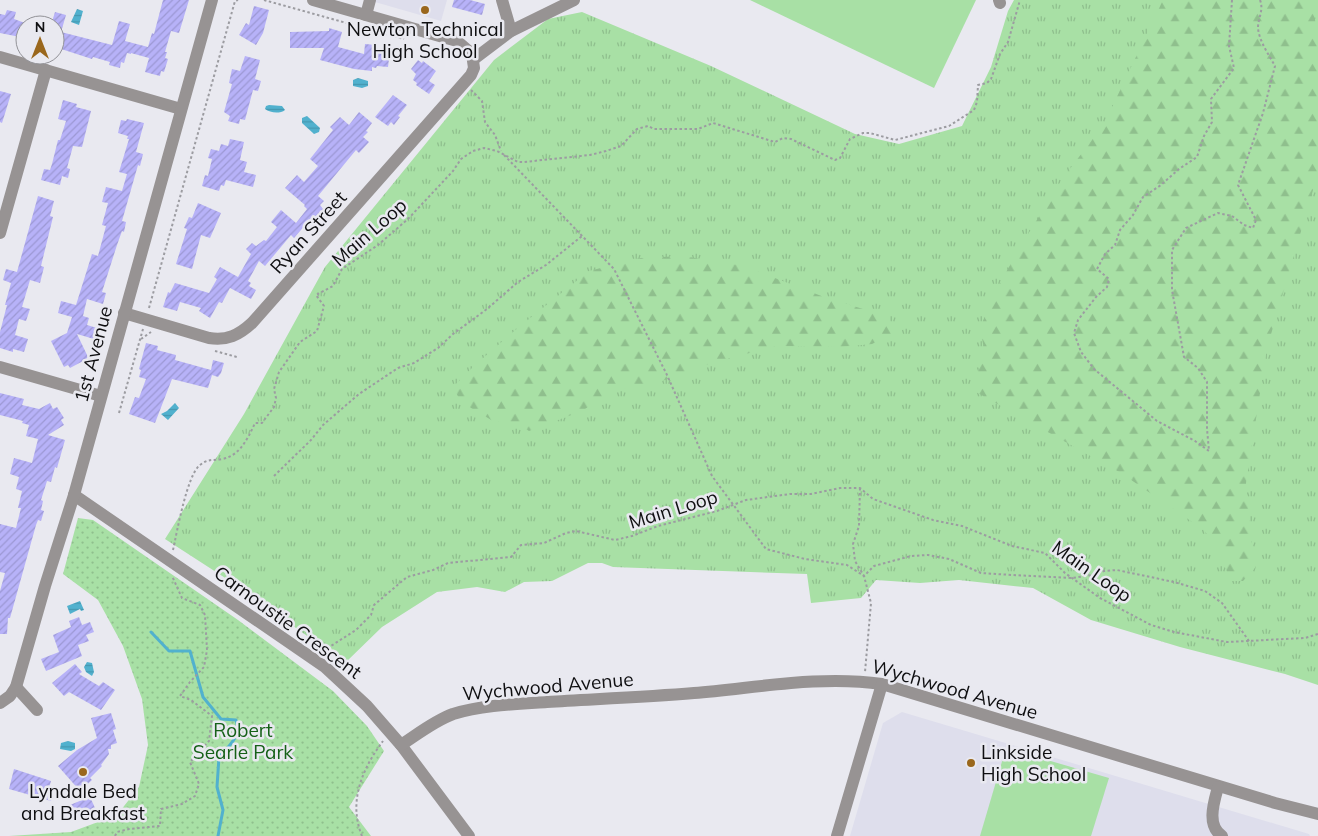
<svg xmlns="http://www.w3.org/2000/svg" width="1318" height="836" viewBox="0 0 1318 836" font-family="Mulish,sans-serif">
<defs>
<pattern id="grass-tufts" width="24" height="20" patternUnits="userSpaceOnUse" patternTransform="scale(1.25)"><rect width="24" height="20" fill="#a8e0a5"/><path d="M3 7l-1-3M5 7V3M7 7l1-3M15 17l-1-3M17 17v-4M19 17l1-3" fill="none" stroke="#8fbf8d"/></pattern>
<pattern id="forest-firs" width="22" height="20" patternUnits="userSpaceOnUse" patternTransform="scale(1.25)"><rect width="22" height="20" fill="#a8e0a5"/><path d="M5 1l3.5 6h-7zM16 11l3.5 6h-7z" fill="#8fbf8d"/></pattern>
<pattern id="park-dots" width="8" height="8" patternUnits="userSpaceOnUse" patternTransform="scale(1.25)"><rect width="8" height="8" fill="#a8e0a5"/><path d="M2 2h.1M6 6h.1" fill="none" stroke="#8fbf8d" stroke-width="1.8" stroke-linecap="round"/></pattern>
<pattern id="water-rules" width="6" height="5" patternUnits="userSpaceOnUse" patternTransform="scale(1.25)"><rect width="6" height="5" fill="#51b1ce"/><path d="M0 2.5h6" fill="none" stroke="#4597b0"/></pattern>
<pattern id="building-hatch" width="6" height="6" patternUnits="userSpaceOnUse" patternTransform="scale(1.25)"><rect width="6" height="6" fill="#b7b2f8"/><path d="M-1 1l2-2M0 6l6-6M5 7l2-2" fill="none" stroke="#9c98d4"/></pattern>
</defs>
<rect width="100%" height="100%" fill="#e9e9f0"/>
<g fill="#dedeec">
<polygon points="368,0 447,0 441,21"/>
<polygon points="902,712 1309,834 1310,836 850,836 883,723"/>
</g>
<polygon fill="url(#grass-tufts)" points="1014,0 1318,0 1318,685 1285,674 1180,647 1091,620 1033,588 959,580 920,583 876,580 861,598 811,603 807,574 613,567 602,563 588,563 552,581 524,582 505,592 477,587 437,592 382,627 345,663 233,583 165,539 244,414 325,267 494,60 548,19 582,12 711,66 855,134 899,144 962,126 991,67 1008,11"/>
<g fill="url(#forest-firs)">
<polygon points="1163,0 1312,0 1318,39 1318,173 1267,348 1246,483 1251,538 1256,567 1243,581 1230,581 1221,554 1204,530 1121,473 976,392 976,376 985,354 980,328 1001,281 1025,239 1063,178 1104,124"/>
<polygon points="683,256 744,266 824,297 889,317 894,333 872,344 841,347 776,346 711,363 654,384 612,391 582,411 529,431 520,425 493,421 461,402 453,387 475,365 519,327 589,271 640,258"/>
</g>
<polygon fill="url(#park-dots)" points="78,518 93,520 238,620 333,691 367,726 384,751 349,807 371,836 9,836 71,832 117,815 139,787 148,745 142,699 123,646 98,600 63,574"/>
<g fill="#a8e0a5">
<polygon points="750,0 976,0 934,88"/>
<polygon points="1006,748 1109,778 1091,836 980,836"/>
</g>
<g fill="url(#water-rules)">
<polygon points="77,9 83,11 79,25 71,22"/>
<polygon points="358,78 368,81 368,86 362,88 353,86 353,80"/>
<path d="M 269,105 L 282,106 L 285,110 C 280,114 270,113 265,109 L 266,106 Z"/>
<polygon points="307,116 320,128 319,132 314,134 302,123 302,118"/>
<polygon points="175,403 179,408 168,420 161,414 167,411"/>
<polygon points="80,601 84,610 81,611 80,609 70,614 67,606"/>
<polygon points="87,662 92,663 94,672 92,676 86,672 84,667"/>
<polygon points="68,741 75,743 75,749 71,751 60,749 61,743"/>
</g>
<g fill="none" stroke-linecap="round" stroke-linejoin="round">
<path stroke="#51b1ce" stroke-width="3" d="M 151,632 L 169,651 L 190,651 L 203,697 L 221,719 L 236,720 C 242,736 228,747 219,757 L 217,787 L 223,810 L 218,836"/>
</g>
<g fill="url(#building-hatch)">
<polygon points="163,0 189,0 179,33 171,31 165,52 167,52 165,58 168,59 164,72 161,71 160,76 145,72 149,58 131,53 131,54 127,53 124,63 121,62 120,68 109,65 110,62 93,57 92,59 55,47 55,25 51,25 55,12 66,15 61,32 112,45 119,21 130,24 125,41 148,47 152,33 154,34"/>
<polygon points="454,0 470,0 485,4 482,15 452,7"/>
<polygon points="254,6 269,10 263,33 256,45 239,35 246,23 249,25"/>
<polygon points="7,10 16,12 14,19 25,23 25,38 0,33 0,14 5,15"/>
<polygon points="329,28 342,32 338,47 364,54 365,44 376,45 376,49 390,51 388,67 377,66 376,68 372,67 372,71 354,69 320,60 324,48 290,48 290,32 329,31"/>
<polygon points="245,56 260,60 255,79 261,81 258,91 253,90 245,120 240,119 239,124 228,121 230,116 224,112 232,84 229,83 232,69 240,71"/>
<polygon points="418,60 422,63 423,61 436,71 429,81 435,85 429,94 416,85 417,83 413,80 416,74 411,69"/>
<polygon points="0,91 11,94 2,123 0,122"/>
<polygon points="393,95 407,105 398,116 400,117 394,125 391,122 388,126 375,117"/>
<polygon points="63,100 77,104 76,107 91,111 82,147 73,146 67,168 70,169 68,178 62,176 60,185 41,180 44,169 50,170 52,164 58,140 60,140 66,121 58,119"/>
<polygon points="359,112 372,123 366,131 368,132 363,137 369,142 359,153 356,150 318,196 324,201 320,205 327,214 320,222 313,216 294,238 291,235 265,266 259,261 248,281 251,283 249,286 256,290 251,299 230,288 222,303 219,302 210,318 199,311 201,308 180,302 177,311 163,307 168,292 170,293 175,283 209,293 217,279 214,277 220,267 238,277 251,254 246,249 252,243 256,246 264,240 266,241 277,227 271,222 281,210 296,223 307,209 304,206 305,205 285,188 297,175 304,182 318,166 310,159 333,130 330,127 340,117 349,125"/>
<polygon points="127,119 144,123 136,152 143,154 140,166 138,165 122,221 126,222 124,232 122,231 117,245 102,292 106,293 103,304 87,299 83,316 89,318 87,325 97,328 94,339 77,334 88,357 85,360 70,368 68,365 64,367 51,341 67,333 72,317 58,313 61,301 76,305 92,254 98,256 106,226 102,225 108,203 102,202 106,187 122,191 127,174 119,172 129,139 127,139 128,136 118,133 121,120 126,121"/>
<polygon points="230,139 244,142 240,160 247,162 244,172 256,175 253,187 226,180 224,186 221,185 219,191 202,186 205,175 208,176 212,159 208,158 211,149 219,151 221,144 228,146"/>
<polygon points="38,196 54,201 50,216 53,217 41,266 44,267 40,283 30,280 22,307 30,309 26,321 19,319 15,335 28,339 24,352 13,349 13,352 0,348 0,332 7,305 5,305 11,283 3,280 6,269 17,272"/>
<polygon points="198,203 221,213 210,238 201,235 192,269 176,264 187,229 184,228 189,217 192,218"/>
<polygon points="146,343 158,346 157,350 176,355 175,360 211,370 213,360 224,363 221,373 218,377 212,375 208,388 172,379 155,423 129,414 135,397 139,398 146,379 139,377 141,370 139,369"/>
<polygon points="0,393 24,399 22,405 39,409 50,403 53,409 57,407 64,418 61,420 64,425 48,435 65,440 57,468 55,467 51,482 47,481 41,500 43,501 41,510 44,511 41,521 38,520 36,525 10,618 8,618 7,634 0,634 0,591 5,573 0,572 0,524 16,528 21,508 18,508 22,491 16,489 19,477 10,474 14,458 32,463 38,439 26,436 29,425 22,423 23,421 0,415"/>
<polygon points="79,617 82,625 90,622 94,632 86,635 89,641 78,645 82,656 46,671 41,659 59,652 53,635 71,627 69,621"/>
<polygon points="75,664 82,672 79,674 99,686 103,682 115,690 101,710 69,692 64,696 52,683"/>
<polygon points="111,713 116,729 113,730 117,743 111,745 111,749 108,749 109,754 101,765 102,766 90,778 92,780 80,791 58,766 77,750 97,738 91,718"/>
<polygon points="14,769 51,781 49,788 54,790 51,801 9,789"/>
<polygon points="87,798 91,799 95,808 75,817 70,805"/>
</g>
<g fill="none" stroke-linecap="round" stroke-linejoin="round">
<g stroke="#9c9ca1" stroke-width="2" stroke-dasharray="2.5 2.5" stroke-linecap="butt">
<polyline points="264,0 404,39"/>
<path d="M 1232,0 L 1229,46 L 1234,68 L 1211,99 L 1212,122 L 1204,136 L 1197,157 L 1179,169 L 1161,185 L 1143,197 L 1133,215 L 1120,230 L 1115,245 L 1105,254 L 1097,269 L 1109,279 L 1107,287 L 1096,297 L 1078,320 L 1074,333 L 1081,352 L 1094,369 L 1157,421 L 1195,441 L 1209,451 L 1207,429 L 1207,382 L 1198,368 L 1184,357 L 1172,290 L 1172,250 L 1186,228 L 1218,213 L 1232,216 L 1244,225 L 1253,228 L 1256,220 L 1238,185 L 1263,113 L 1275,66 C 1269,55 1259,41 1258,28 C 1258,18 1264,10 1260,0"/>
<polyline points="471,90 482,101 485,122 495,135 501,151"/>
<polyline points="504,155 614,269 667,375 712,476 766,549 805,559 847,565 864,576 871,603 865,672"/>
<polyline points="149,308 235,1 238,0"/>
<polyline points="141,339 151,332"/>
<polyline points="215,351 237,357"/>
<polyline points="119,413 143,329"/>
<polyline points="274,476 311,440 323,425 359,394 398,368 414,363 438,348 453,334 487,309 518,282 546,265 582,236"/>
<polyline points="860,488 859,526 853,544 855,561 864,576 874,566 911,556 928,555 949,559 981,573 1012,575 1072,578 1092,575 1104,571 1117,570 1174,582 1205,591 1222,603 1249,641"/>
<path d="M 173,550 C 177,532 187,475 200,465 C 209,458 212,461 222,459 C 240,456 248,438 255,423 L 262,423 L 274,407 L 276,398 L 274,389 L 279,372 L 300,342 L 317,331 L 324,306 L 316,295 L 333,286 L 342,269 L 378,245 L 408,219 L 453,171 L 461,159 L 473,151 L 484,148 L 497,151 L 518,162 L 524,162 L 590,155 L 606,151 L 621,146 L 637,129 L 648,126 L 654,129 L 698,129 L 713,123 L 775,142 L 783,138 L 791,139 L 835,160 L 840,158 L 850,139 L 863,133 L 870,133 L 895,140 L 949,126 L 974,110 L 977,102 L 978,85 L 987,83 L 991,79 L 1000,54 L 1008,42 L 1020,0"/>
<polyline points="323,651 356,630 371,615 374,605 407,577 433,570 448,563 511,557 521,545 544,543 566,533 576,531 615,540 632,536 658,526 717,511 746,500 790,494 811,494 840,488 860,488 873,499 933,520 962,526 1012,546 1045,553 1065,573 1100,598 1151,625 1174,632 1227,642 1305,638 1318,634"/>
<polyline points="115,836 117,832 129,829 160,826 161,809 182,804 195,796 199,784 190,762 209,741 212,716 191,700 180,696 190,682 204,667 207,650 205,615 200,605 182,598 172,576"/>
<path d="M 362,836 C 348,802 362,769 383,741"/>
</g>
<g stroke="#979393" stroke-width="12">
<polyline points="502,0 511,31"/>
<polyline points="999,0 1000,3"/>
<polyline points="366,15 370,0"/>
<polyline points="0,57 181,109"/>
<polyline points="474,59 511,31 574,0"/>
<polyline points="0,233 46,70"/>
<path d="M 124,313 L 209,338 C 227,341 239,335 252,323 L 471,75 L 474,68 L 472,54 L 457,41 L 313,0"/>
<polyline points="0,367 101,396"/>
<polyline points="74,495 325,667 367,706 401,745 469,836"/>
<polyline points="16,687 37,710"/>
<polyline points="0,703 10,696 16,687 45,586 74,495 212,0"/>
<path d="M 401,745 C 418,734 434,721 453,714 C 482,705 516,704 547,702 C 596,699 645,697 694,693 C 756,688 820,675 882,684 L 1275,803 L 1318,814"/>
<path d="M 1218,787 C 1214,802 1206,825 1222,836"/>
<polyline points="837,836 882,684"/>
</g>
</g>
<g fill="#9a671c" stroke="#e9e9f0" stroke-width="2">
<circle cx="425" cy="10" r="5"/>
<circle cx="971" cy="763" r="5"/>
<circle cx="83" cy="772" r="5"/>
</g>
<g text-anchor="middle" stroke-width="5" stroke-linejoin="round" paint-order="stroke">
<g font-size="19" fill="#0f0f11" stroke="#e9e9f0">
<text x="425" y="36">Newton Technical<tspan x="425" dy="22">High School</tspan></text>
<text x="981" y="759" text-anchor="start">Linkside<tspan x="981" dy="22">High School</tspan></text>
<text x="83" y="798">Lyndale Bed<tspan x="83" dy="22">and Breakfast</tspan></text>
</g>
<g font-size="19" fill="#0f0f11" stroke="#e9e9f0">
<text transform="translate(308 232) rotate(-48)" y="7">Ryan Street</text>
<text transform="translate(369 232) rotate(-41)" y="7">Main Loop</text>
<text transform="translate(93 354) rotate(-75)" y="7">1st Avenue</text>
<text transform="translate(673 509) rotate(-17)" y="7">Main Loop</text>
<text transform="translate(1092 571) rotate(35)" y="7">Main Loop</text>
<text transform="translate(288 622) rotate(36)" y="7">Carnoustie Crescent</text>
<text transform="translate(548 686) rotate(-5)" y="7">Wychwood Avenue</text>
<text transform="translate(955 689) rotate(16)" y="7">Wychwood Avenue</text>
</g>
<g font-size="19" fill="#166118" stroke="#e9e9f0">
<text x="243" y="737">Robert<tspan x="243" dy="22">Searle Park</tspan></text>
</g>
</g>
<g transform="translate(40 40)"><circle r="24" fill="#e9e9f0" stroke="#929297"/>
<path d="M0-4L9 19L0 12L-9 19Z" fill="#9a671c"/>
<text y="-8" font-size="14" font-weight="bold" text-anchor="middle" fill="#0f0f11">N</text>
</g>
</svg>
